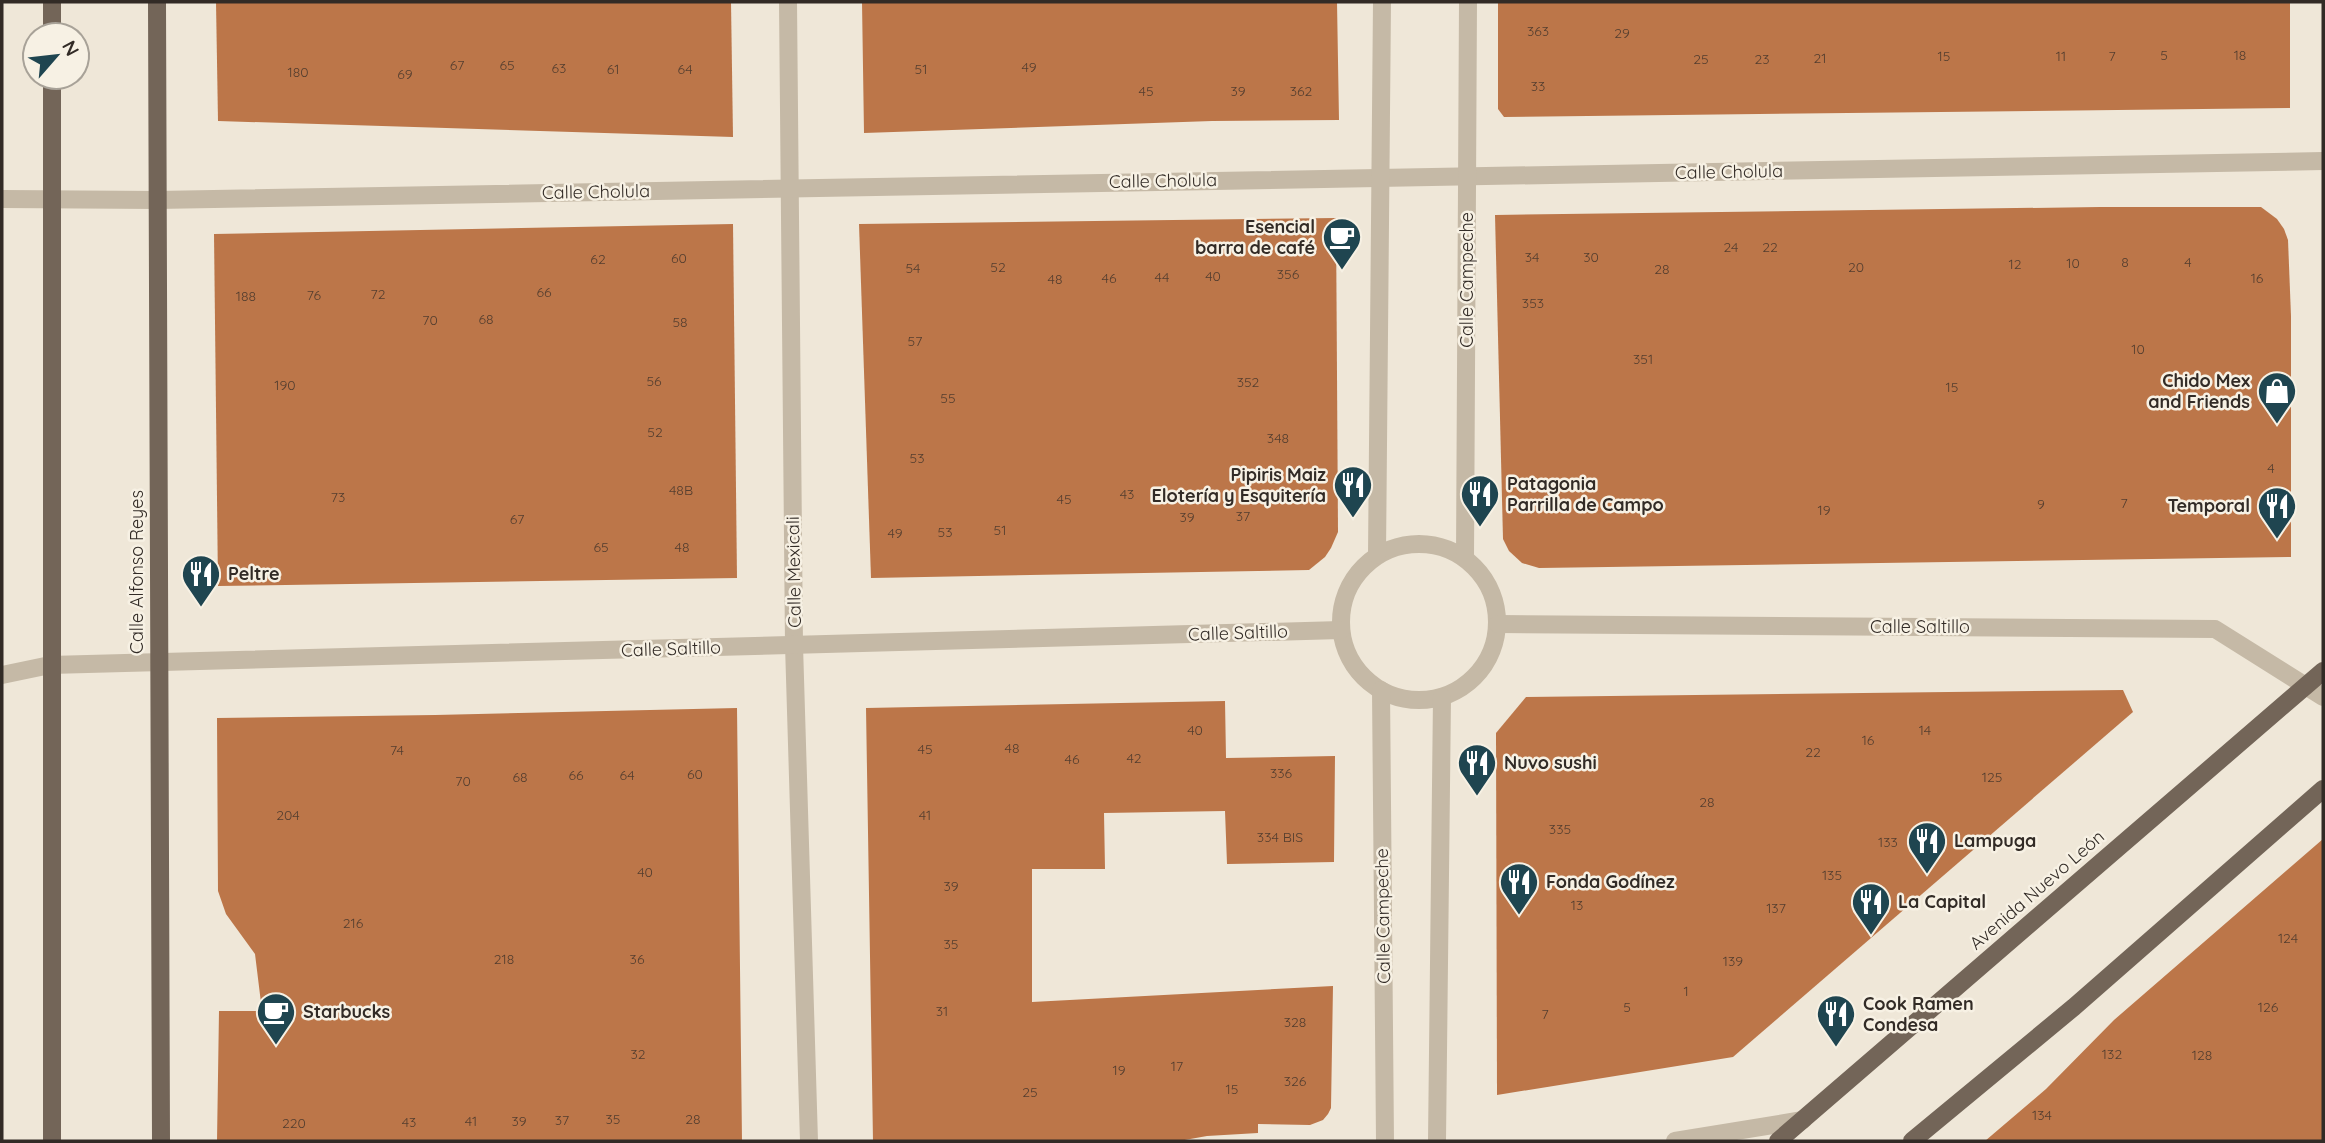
<svg xmlns="http://www.w3.org/2000/svg" width="2325" height="1143" viewBox="0 0 2325 1143" font-family="Quicksand,sans-serif">
<rect width="100%" height="100%" fill="#efe7d8"/>
<g fill="#bc7649">
<polygon points="216,2 731,2 733,137 218,121"/>
<polygon points="862,2 1337,2 1339,120 1212,121 864,133"/>
<polygon points="1498,2 2290,2 2290,108 1504,117 1498,109"/>
<polygon points="2100,207 2261,207 2277,219 2284,229 2288,240 2291,316 2291,557 1539,568 1522,563 1509,551 1503,539 1495,215"/>
<polygon points="1336,218 1338,532 1331,548 1325,557 1309,570 871,578 859,224"/>
<polygon points="733,224 737,578 218,586 214,234"/>
<polygon points="2123,690 2133,712 1733,1057 1497,1095 1496,733 1526,697"/>
<polygon points="1225,701 1226,758 1335,756 1334,862 1227,864 1225,811 1104,813 1105,869 1032,869 1032,1002 1333,986 1331,1108 1328,1114 1323,1120 1310,1125 1258,1124 1258,1133 1207,1136 1179,1141 873,1141 866,708"/>
<polygon points="737,708 742,1141 217,1141 219,1011 262,1011 255,954 226,914 218,891 217,718 435,715"/>
<polygon points="2323,839 2323,1141 1985,1141 2046,1089 2114,1020"/>
</g>
<g fill="none" stroke-linecap="round" stroke-linejoin="round">
<g stroke="#c5b9a6" stroke-width="18">
<polyline points="788,2 794,645 809,1141"/>
<polyline points="2,199 157,200 2323,161"/>
<circle cx="1419" cy="622" r="78"/>
<polyline points="1377,555 1382,2"/>
<polyline points="1465,558 1468,2"/>
<polyline points="1498,624 2215,629 2323,697"/>
<polyline points="2,675 50,665 1341,630"/>
<polyline points="1381,690 1385,1141"/>
<polyline points="1437,1141 1442,697"/>
<polyline points="1675,1141 1803,1120"/>
</g>
<g stroke="#736558" stroke-width="18">
<polyline points="157,2 161,1141"/>
<polyline points="52,35 52,2"/>
<polyline points="52,1141 52,77"/>
<polyline points="1778,1141 2323,671"/>
<polyline points="1912,1141 2074,1007 2323,789"/>
</g>
</g>
<defs>
<g id="cafe-pin" transform="scale(2.0125)"><path d="M0 17L-7.5 6A9.5 9.5 0 1 1 7.5 6Z" fill="#1f4550" stroke="#f7f1e4"/><path d="M-5.5-4.5H6V0H3Q3 3.5 0 3.5H-2.5Q-5.5 3.5-5.5 0ZM3-3.2v2h1.7v-2ZM-6 4.5H4V6H-6Z" fill="#fff"/></g>
<g id="shop-pin" transform="scale(2.0125)"><path d="M0 17L-7.5 6A9.5 9.5 0 1 1 7.5 6Z" fill="#1f4550" stroke="#f7f1e4"/><path d="M-5-2.5h2.3a2.7 3.5 0 0 1 5.4 0H5L5.5 6h-11ZM-1.5-2.5h3a1.5 2.3 0 0 0-3 0Z" fill="#fff"/></g>
<g id="restaurant-pin" transform="scale(2.0125)"><path d="M0 17L-7.5 6A9.5 9.5 0 1 1 7.5 6Z" fill="#1f4550" stroke="#f7f1e4"/><path d="M-5-6h1v4h1v-4h1v4h1v-4h1v5L-1.5 .5V6h-2V.5L-5-1ZM5-6V6H3V1.5H1.5Q1.5-4 5-6Z" fill="#fff"/></g>
</defs>
<g fill-rule="evenodd">
<use href="#cafe-pin" x="1342" y="237"/>
<use href="#shop-pin" x="2277" y="391"/>
<use href="#restaurant-pin" x="1353" y="485"/>
<use href="#restaurant-pin" x="1480" y="494"/>
<use href="#restaurant-pin" x="2277" y="506"/>
<use href="#restaurant-pin" x="201" y="574"/>
<use href="#restaurant-pin" x="1477" y="763"/>
<use href="#restaurant-pin" x="1927" y="841"/>
<use href="#restaurant-pin" x="1519" y="882"/>
<use href="#restaurant-pin" x="1871" y="902"/>
<use href="#cafe-pin" x="276" y="1012"/>
<use href="#restaurant-pin" x="1836" y="1014"/>
</g>
<g text-anchor="middle" stroke-width="5" stroke-linejoin="round" paint-order="stroke">
<g font-size="14" fill="#543e2f">
<text x="1538" y="36">363</text>
<text x="1622" y="38">29</text>
<text x="2164" y="60">5</text>
<text x="2240" y="60">18</text>
<text x="1944" y="61">15</text>
<text x="2061" y="61">11</text>
<text x="2112" y="61">7</text>
<text x="1820" y="63">21</text>
<text x="1701" y="64">25</text>
<text x="1762" y="64">23</text>
<text x="457" y="70">67</text>
<text x="507" y="70">65</text>
<text x="1029" y="72">49</text>
<text x="559" y="73">63</text>
<text x="613" y="74">61</text>
<text x="685" y="74">64</text>
<text x="921" y="74">51</text>
<text x="298" y="77">180</text>
<text x="405" y="79">69</text>
<text x="1538" y="91">33</text>
<text x="1146" y="96">45</text>
<text x="1238" y="96">39</text>
<text x="1301" y="96">362</text>
<text x="1731" y="252">24</text>
<text x="1770" y="252">22</text>
<text x="1532" y="262">34</text>
<text x="1591" y="262">30</text>
<text x="679" y="263">60</text>
<text x="598" y="264">62</text>
<text x="2125" y="267">8</text>
<text x="2188" y="267">4</text>
<text x="2073" y="268">10</text>
<text x="2015" y="269">12</text>
<text x="998" y="272">52</text>
<text x="1856" y="272">20</text>
<text x="913" y="273">54</text>
<text x="1662" y="274">28</text>
<text x="1288" y="279">356</text>
<text x="1213" y="281">40</text>
<text x="1162" y="282">44</text>
<text x="1109" y="283">46</text>
<text x="2257" y="283">16</text>
<text x="1055" y="284">48</text>
<text x="544" y="297">66</text>
<text x="378" y="299">72</text>
<text x="314" y="300">76</text>
<text x="246" y="301">188</text>
<text x="1533" y="308">353</text>
<text x="486" y="324">68</text>
<text x="430" y="325">70</text>
<text x="680" y="327">58</text>
<text x="915" y="346">57</text>
<text x="2138" y="354">10</text>
<text x="1643" y="364">351</text>
<text x="654" y="386">56</text>
<text x="1248" y="387">352</text>
<text x="285" y="390">190</text>
<text x="1952" y="392">15</text>
<text x="948" y="403">55</text>
<text x="655" y="437">52</text>
<text x="1278" y="443">348</text>
<text x="917" y="463">53</text>
<text x="2271" y="473">4</text>
<text x="681" y="495">48B</text>
<text x="1127" y="499">43</text>
<text x="338" y="502">73</text>
<text x="1064" y="504">45</text>
<text x="2124" y="508">7</text>
<text x="2041" y="509">9</text>
<text x="1824" y="515">19</text>
<text x="1243" y="521">37</text>
<text x="1187" y="522">39</text>
<text x="517" y="524">67</text>
<text x="1000" y="535">51</text>
<text x="945" y="537">53</text>
<text x="895" y="538">49</text>
<text x="601" y="552">65</text>
<text x="682" y="552">48</text>
<text x="1195" y="735">40</text>
<text x="1925" y="735">14</text>
<text x="1868" y="745">16</text>
<text x="1012" y="753">48</text>
<text x="925" y="754">45</text>
<text x="397" y="755">74</text>
<text x="1813" y="757">22</text>
<text x="1134" y="763">42</text>
<text x="1072" y="764">46</text>
<text x="1281" y="778">336</text>
<text x="695" y="779">60</text>
<text x="576" y="780">66</text>
<text x="627" y="780">64</text>
<text x="520" y="782">68</text>
<text x="1992" y="782">125</text>
<text x="463" y="786">70</text>
<text x="1707" y="807">28</text>
<text x="288" y="820">204</text>
<text x="925" y="820">41</text>
<text x="1560" y="834">335</text>
<text x="1280" y="842">334 BIS</text>
<text x="1888" y="847">133</text>
<text x="645" y="877">40</text>
<text x="1832" y="880">135</text>
<text x="951" y="891">39</text>
<text x="1577" y="910">13</text>
<text x="1776" y="913">137</text>
<text x="353" y="928">216</text>
<text x="2288" y="943">124</text>
<text x="951" y="949">35</text>
<text x="504" y="964">218</text>
<text x="637" y="964">36</text>
<text x="1733" y="966">139</text>
<text x="1686" y="996">1</text>
<text x="1627" y="1012">5</text>
<text x="2268" y="1012">126</text>
<text x="942" y="1016">31</text>
<text x="1545" y="1019">7</text>
<text x="1295" y="1027">328</text>
<text x="638" y="1059">32</text>
<text x="2112" y="1059">132</text>
<text x="2202" y="1060">128</text>
<text x="1177" y="1071">17</text>
<text x="1119" y="1075">19</text>
<text x="1295" y="1086">326</text>
<text x="1232" y="1094">15</text>
<text x="1030" y="1097">25</text>
<text x="2042" y="1120">134</text>
<text x="613" y="1124">35</text>
<text x="693" y="1124">28</text>
<text x="562" y="1125">37</text>
<text x="471" y="1126">41</text>
<text x="519" y="1126">39</text>
<text x="409" y="1127">43</text>
<text x="294" y="1128">220</text>
</g>
<g font-size="18" fill="#322b26" stroke="#f7f1e4">
<text transform="translate(1729 172) rotate(-1)" y="6">Calle Cholula</text>
<text transform="translate(1163 181) rotate(-1)" y="6">Calle Cholula</text>
<text transform="translate(596 192) rotate(-1)" y="6">Calle Cholula</text>
<text transform="translate(1467 280) rotate(-90)" y="6">Calle Campeche</text>
<text transform="translate(137 572) rotate(-90)" y="6">Calle Alfonso Reyes</text>
<text transform="translate(794 572) rotate(-91)" y="6">Calle Mexicali</text>
<text x="1920" y="633">Calle Saltillo</text>
<text transform="translate(1238 633) rotate(-2)" y="6">Calle Saltillo</text>
<text transform="translate(671 649) rotate(-2)" y="6">Calle Saltillo</text>
<text transform="translate(2037 890) rotate(-41)" y="6">Avenida Nuevo León</text>
<text transform="translate(1383 916) rotate(-91)" y="6">Calle Campeche</text>
</g>
<g font-size="18" font-weight="bold" fill="#322b26" stroke="#f7f1e4" text-anchor="start">
<text x="1315" y="233" text-anchor="end">Esencial<tspan x="1315" dy="21">barra de café</tspan></text>
<text x="2250" y="387" text-anchor="end">Chido Mex<tspan x="2250" dy="21">and Friends</tspan></text>
<text x="1326" y="481" text-anchor="end">Pipiris Maiz<tspan x="1326" dy="21">Elotería y Esquitería</tspan></text>
<text x="1507" y="490">Patagonia<tspan x="1507" dy="21">Parrilla de Campo</tspan></text>
<text x="2250" y="512" text-anchor="end">Temporal</text>
<text x="228" y="580">Peltre</text>
<text x="1504" y="769">Nuvo sushi</text>
<text x="1954" y="847">Lampuga</text>
<text x="1546" y="888">Fonda Godínez</text>
<text x="1898" y="908">La Capital</text>
<text x="1863" y="1010">Cook Ramen<tspan x="1863" dy="21">Condesa</tspan></text>
<text x="303" y="1018">Starbucks</text>
</g>
</g>
<rect width="2325" height="1143" fill="none" stroke="#322b26" stroke-width="7"/>
<g transform="translate(56 56) rotate(62)"><circle r="33" fill="#f7f1e4" stroke="#a8a298" stroke-width="2"/>
<path d="M0-5L12 26L0 18L-12 26Z" fill="#1f4550"/>
<text y="-10" font-size="19" font-weight="bold" text-anchor="middle" fill="#322b26">N</text>
</g>
</svg>
